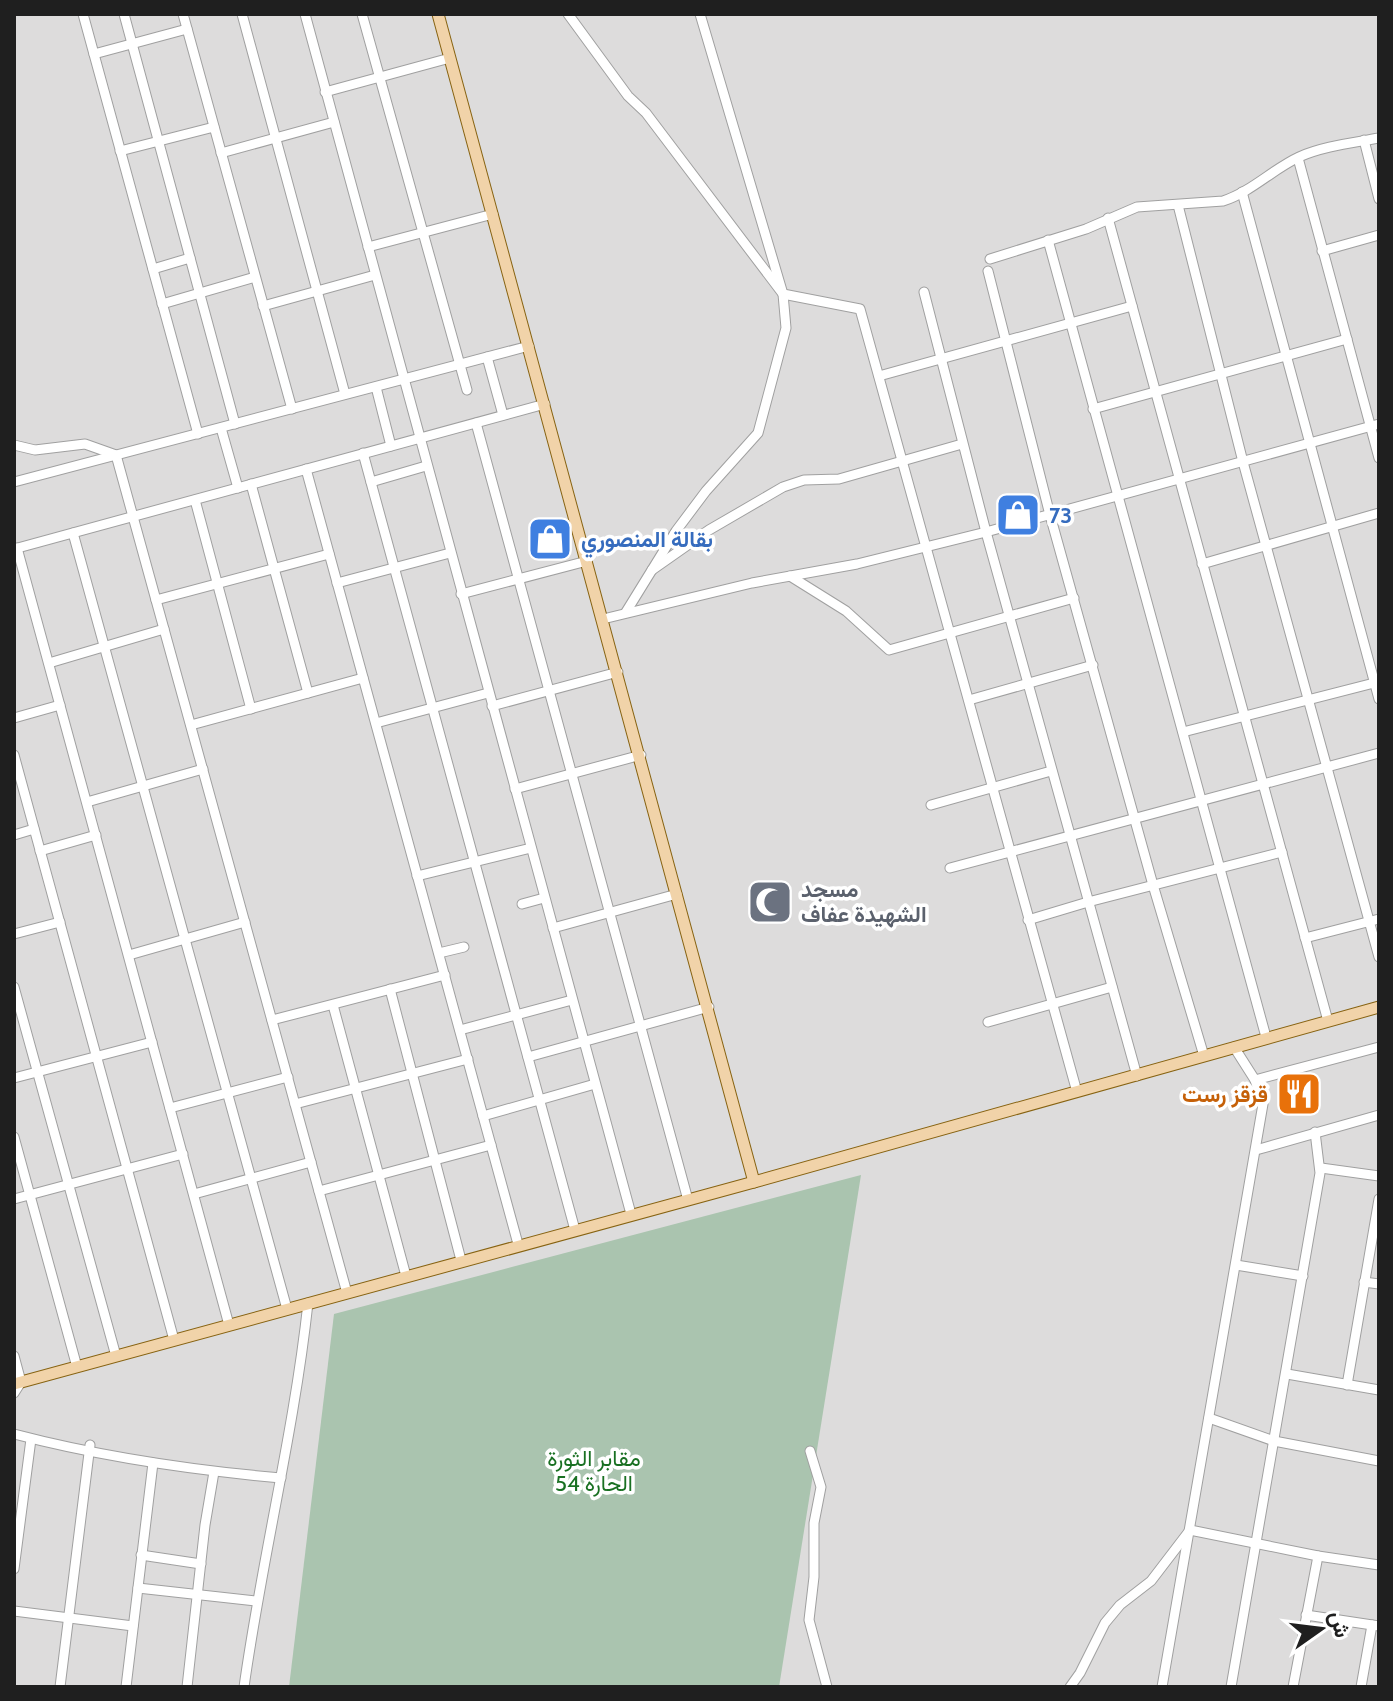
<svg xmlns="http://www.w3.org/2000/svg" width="1393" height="1701" viewBox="0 0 1393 1701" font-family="Cabin,Vazirmatn,sans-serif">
<rect width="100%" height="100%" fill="#eeece6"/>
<rect fill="#dddcdc" x="14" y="14" width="1365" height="1673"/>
<polygon fill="#aac4af" points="861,1175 779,1687 289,1687 334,1314"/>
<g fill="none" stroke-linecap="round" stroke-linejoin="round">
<g stroke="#a0a0a0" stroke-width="11">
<g id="minor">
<polyline points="83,14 198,434"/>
<polyline points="124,14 235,424"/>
<polyline points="183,14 292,409"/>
<polyline points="242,14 345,394"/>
<polyline points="305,14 631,1214"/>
<polyline points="362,14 467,390"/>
<polyline points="568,14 628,96 646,113 783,294 860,309 1077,1092"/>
<polyline points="94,54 187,29"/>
<polyline points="325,92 450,58"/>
<polyline points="1364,140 1379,199"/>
<polyline points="120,151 214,127"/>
<polyline points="221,153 334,122"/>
<polyline points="1298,158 1379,458"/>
<polyline points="1242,192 1379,699"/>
<polyline points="1178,205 1243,462 1379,957"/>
<polyline points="1108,218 1328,1021"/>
<polyline points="1048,240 1266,1037"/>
<polyline points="368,247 493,214"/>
<polyline points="1322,251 1379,235"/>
<path d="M 990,259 L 1086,229 L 1137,207 L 1223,201 C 1251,192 1273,169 1299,157 C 1324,146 1353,143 1379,138"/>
<polyline points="153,269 190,258"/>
<polyline points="988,271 1050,515 1153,885 1204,1056"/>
<polyline points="924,292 986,532 1137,1076"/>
<polyline points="162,304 255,277"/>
<polyline points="263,306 375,275"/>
<polyline points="487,357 503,415"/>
<polyline points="879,376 1132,306"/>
<polyline points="376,387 391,446"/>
<polyline points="1093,409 1347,339"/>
<polyline points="476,423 688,1200"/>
<polyline points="221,428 238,488"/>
<polyline points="14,445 35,450 85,444 116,455 347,1293"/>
<polyline points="363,453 575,1230"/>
<polyline points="306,469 518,1244"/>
<polyline points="14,482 529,346"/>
<polyline points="371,482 426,466"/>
<polyline points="251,484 308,693"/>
<polyline points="195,500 251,709"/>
<polyline points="73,533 287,1309"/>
<polyline points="17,548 229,1325"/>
<polyline points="14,549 545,404"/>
<polyline points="1202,564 1379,513"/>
<polyline points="652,570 709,530 783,487 804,480 839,479 962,444"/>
<polyline points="790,576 846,611 889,650 1074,598"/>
<polyline points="337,583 450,553"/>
<polyline points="461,594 587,561"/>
<polyline points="156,600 329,554"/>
<polyline points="626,612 676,531 706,491 758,433 786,328 783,294 700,14"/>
<polyline points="603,619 752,583 857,564 986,532 1379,424"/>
<polyline points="49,663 164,629"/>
<polyline points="969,700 1093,665"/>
<polyline points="492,706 618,672"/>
<polyline points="14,718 60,705"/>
<polyline points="376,723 488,693"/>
<polyline points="191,725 363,678"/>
<polyline points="1183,732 1374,683"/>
<polyline points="14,755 174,1340"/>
<polyline points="515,789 641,755"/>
<polyline points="87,802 203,769"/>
<polyline points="931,805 1051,771"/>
<polyline points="14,835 34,829"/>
<polyline points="40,851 96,835"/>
<polyline points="950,868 1379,753"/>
<polyline points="417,876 531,848"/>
<polyline points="522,904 544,898"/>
<polyline points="1028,920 1088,902 1282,852"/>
<polyline points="553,928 677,894"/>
<polyline points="14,934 60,922"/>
<polyline points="1305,938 1379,919"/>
<polyline points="439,953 464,947"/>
<polyline points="129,955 245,922"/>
<polyline points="14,987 116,1356"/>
<polyline points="390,989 461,1260"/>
<polyline points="333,1005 406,1276"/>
<polyline points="272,1020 445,975"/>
<polyline points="988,1022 1112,987"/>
<polyline points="460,1030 572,1000"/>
<polyline points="528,1057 709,1007"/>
<polyline points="14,1078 152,1042"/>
<polyline points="1255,1080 1379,1047"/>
<polyline points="295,1104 468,1059"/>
<polyline points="170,1108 288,1077"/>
<polyline points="483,1116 595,1084"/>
<polyline points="14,1137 77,1367"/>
<polyline points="1256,1150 1379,1115"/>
<polyline points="1321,1168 1379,1176"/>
<polyline points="319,1191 491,1145"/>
<polyline points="194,1194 311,1162"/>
<polyline points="14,1199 183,1154"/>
<polyline points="1236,1265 1303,1276"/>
<polyline points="1364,1282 1379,1284"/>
<polyline points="14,1356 21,1382 14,1393"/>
<polyline points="1287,1374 1379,1390"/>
<polyline points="1347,1385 1379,1199"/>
<polyline points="1209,1418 1274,1441 1379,1461"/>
<path d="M 14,1434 C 102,1457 191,1470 281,1478"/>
<polyline points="810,1451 821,1487 814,1523 814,1577 809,1620 827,1687"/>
<polyline points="141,1555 201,1564"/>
<polyline points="1318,1556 1379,1565"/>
<polyline points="14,1569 31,1439"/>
<polyline points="138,1588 256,1601"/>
<polyline points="14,1611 133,1626"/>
<polyline points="1306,1615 1379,1626"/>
<polyline points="60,1687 90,1445"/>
<polyline points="126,1687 153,1463"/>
<polyline points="187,1687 205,1525 214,1472"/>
<path d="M 244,1687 C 262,1558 294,1432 308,1303"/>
<polyline points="1070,1687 1080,1673 1105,1623 1120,1605 1151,1581 1190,1530 1318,1556 1293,1687"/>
<polyline points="1162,1687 1263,1104 1255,1080 1234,1047"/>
<polyline points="1231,1687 1320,1173 1315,1132"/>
<polyline points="1361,1687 1372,1625"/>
</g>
</g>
<g stroke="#876312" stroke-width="13">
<g id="major">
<polyline points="438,14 754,1182"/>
<polyline points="14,1384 754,1182 1379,1007"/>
</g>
</g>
<use href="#minor" stroke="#fff" stroke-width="9"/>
<use href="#major" stroke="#f1d3a9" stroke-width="11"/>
</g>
<defs>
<g id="shop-square" transform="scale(2.3)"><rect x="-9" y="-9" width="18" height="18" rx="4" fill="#3f7fe0" stroke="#fff"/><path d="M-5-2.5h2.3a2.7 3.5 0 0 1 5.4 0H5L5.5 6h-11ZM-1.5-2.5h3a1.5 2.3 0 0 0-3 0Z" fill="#fff"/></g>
<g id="mosque-square" transform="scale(2.3)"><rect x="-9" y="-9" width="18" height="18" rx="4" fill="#6b7280" stroke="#fff"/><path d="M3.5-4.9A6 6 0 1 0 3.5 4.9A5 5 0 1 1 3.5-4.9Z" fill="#fff"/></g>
<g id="restaurant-square" transform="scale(2.3)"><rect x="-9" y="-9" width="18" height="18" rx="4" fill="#e8710a" stroke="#fff"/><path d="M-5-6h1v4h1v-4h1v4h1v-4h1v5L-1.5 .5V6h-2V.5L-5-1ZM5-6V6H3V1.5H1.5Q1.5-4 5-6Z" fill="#fff"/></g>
</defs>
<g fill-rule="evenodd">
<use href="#shop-square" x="1018" y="515"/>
<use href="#shop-square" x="550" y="539"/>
<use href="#mosque-square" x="770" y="902"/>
<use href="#restaurant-square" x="1299" y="1094"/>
</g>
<g text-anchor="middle" stroke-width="7" stroke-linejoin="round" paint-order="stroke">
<g font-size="22" font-weight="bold" fill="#366cbe" stroke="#fff" text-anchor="start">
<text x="1049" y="523">73</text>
<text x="581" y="547">بقالة المنصوري</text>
</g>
<g font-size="22" font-weight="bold" fill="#5b616d" stroke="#fff" text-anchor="start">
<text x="801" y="897">مسجد<tspan x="801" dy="25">الشهيدة عفاف</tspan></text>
</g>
<g font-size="22" font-weight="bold" fill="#c56008" stroke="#fff" text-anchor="end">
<text x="1268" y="1102">قزقز رست</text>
</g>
<g font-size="22" fill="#197022" stroke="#fff">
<text x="594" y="1466">مقابر الثورة<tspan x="594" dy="25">الحارة 54</tspan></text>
</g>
</g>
<rect width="1393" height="1701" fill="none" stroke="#1f1f1f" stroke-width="32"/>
<g transform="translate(1321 1629) rotate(76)" stroke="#ffffff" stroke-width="6" paint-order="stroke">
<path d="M0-6L14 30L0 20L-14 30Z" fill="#1f1f1f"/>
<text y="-12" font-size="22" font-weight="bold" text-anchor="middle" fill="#1f1f1f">ش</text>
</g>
</svg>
